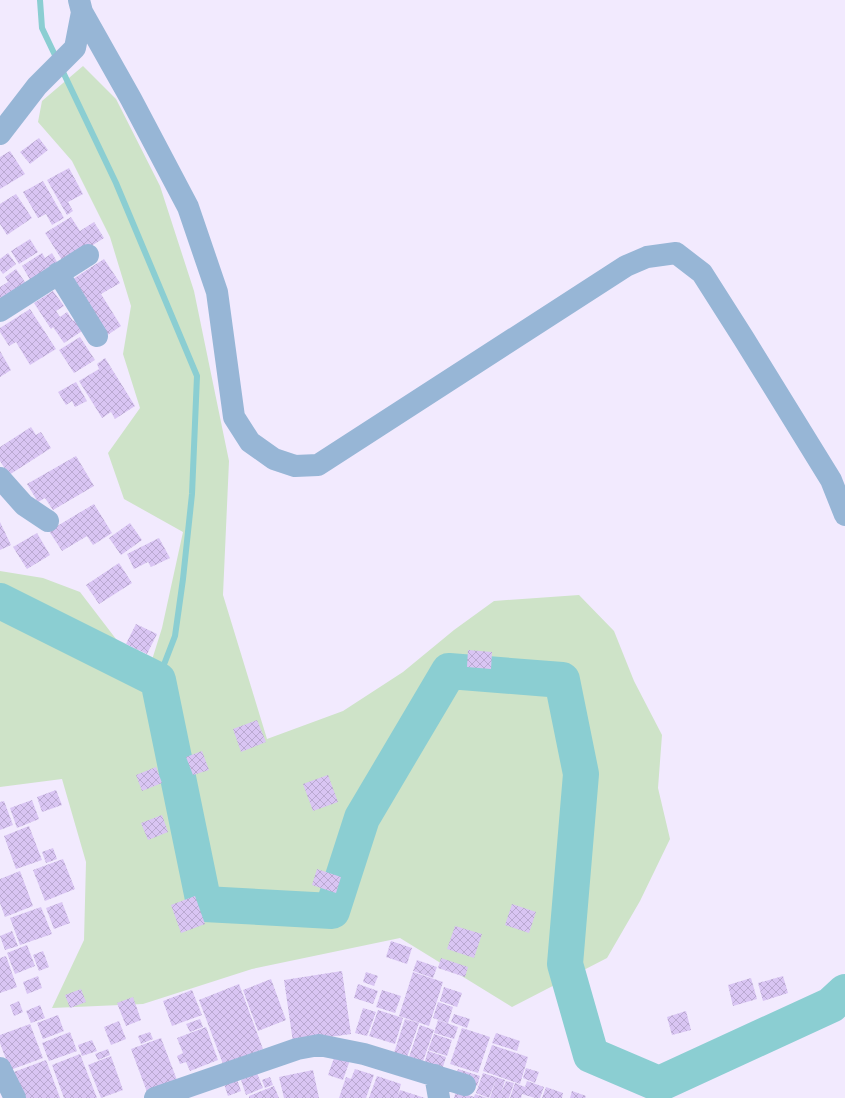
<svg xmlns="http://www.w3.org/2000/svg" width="845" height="1098" font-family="Georgia,serif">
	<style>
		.green { fill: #cee3c8 }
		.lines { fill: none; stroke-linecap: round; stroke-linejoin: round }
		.stream { stroke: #8bced2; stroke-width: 6 }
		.river { stroke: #8bced2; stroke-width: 36 }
		.building { fill: url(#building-cross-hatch) }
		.street { stroke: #97b6d6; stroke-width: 22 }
	</style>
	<defs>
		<pattern id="building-cross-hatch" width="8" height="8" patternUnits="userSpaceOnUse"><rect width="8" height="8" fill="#d9c5f3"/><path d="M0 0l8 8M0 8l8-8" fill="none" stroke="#baa9d1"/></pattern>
	</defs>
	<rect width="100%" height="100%" fill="#f2eafe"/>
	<path class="green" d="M83,66l33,33 44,87 34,105 35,170 -6,134 44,144 76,-28 60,-39 51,-42 40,-29 85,-6 35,36 20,50 28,54 -4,53 12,51 -30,62 -33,57 -95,49 -112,-69 -148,31 -109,35 -91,4 32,-68 2,-78 -24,-83 -62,8v-216l43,7 37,14 49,64 22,7 11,-35 21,-96 -59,-33 -16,-46 32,-45 -17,-54 8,-48 -21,-69 -38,-76 -34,-39 4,-21z"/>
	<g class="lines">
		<path class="stream" d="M40,0l2,28 74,155 81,193 -5,118 -9,85 -8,57 -17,44"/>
		<path class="river" d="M0,601l158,79 46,224 128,7 30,-93 87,-147 113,9 19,94 -16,190 26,91 68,29 172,-79 14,-13"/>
	</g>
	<path class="building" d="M39,138l9,12 -18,14 -10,-12z
		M10,151l15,23 -25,15v-32z
		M69,168l14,26 -15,8 5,9 -6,4 -20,-35z
		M43,181l21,37 -12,7 -6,-11 -8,4 -15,-26z
		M16,194l16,24 -25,17 -7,-11v-20z
		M71,217l9,14 14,-9 10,16 -40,25 -19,-30z
		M30,239l8,13 -19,12 -8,-13z
		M8,253l8,11 -13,10 -3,-4v-11z
		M42,253l3,5 7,-5 8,14 -28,16 -10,-17z
		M104,259l16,24 -19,11 20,32 -15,10 -36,-55z
		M16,269l11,16 -27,17v-15l8,-5 -3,-5z
		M53,291l11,15 -8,5 4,6 7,-5 6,9 5,-3 7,11 -21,14 -11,-16 -2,2 -17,-26z
		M30,309l26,40 -26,16 -14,-23 -7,4 -9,-14v-4z
		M80,337l15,23 -21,13 -15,-23z
		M0,351l11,19 -11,7z
		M105,358l30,48 -20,13 -4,-7 -9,6 -23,-37 20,-12 -2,-5z
		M76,382l11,19 -12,6 -3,-6 -6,4 -8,-13z
		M31,427l5,8 5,-3 10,16 -42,27 -9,-14v-14z
		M76,456l18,30 -41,24 -8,-12 -7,4 -11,-18z
		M94,504l18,29 -19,12 -6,-9 -25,15 -13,-20z
		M0,522l11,23 -11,5z
		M130,523l12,17 -21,15 -12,-17z
		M37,533l13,22 -23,14 -14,-22z
		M159,538l11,20 -19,9 -3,-5 -14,7 -7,-15z
		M119,563l13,20 -33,21 -13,-19z
		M136,624l21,10 -10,20 -21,-10z
		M468,650l24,2 -1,17 -24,-2z
		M257,720l9,22 -25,10 -8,-23z
		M202,751l7,19 -16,5 -7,-18z
		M156,767l6,16 -20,8 -6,-16z
		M328,775l10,27 -25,9 -10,-27z
		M56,790l6,15 -20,7 -5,-15z
		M32,800l7,19 -22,9 -7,-20z
		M4,801l9,24 -13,5v-28z
		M162,815l6,17 -20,8 -7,-17z
		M29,826l13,34 -26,9 -12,-33z
		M53,848l4,11 -11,4 -4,-11z
		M63,859l12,30 -30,12 -12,-31z
		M317,869l24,8 -5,16 -24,-8z
		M20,871l13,35 -28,11 -5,-14v-24z
		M195,896l10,28 -24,9 -10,-28z
		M62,902l8,21 -16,6 -8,-21z
		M512,904l24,8 -7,21 -24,-8z
		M41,907l11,27 -32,11 -10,-27z
		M455,926l27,8 -8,24 -27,-9z
		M12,931l6,15 -13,4 -5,-14z
		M391,941l21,7 -5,16 -21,-7z
		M27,945l8,21 -20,8 -8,-21z
		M43,951l6,16 -10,4 -6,-16z
		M6,956l11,31 -17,6v-35z
		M441,958l27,9 -3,10 -27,-9z
		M417,960l20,7 -4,11 -20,-7z
		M342,971l9,63 -58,8 -9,-62z
		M366,972l12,4 -4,10 -11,-4z
		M413,972l30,10 -14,44 -30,-10z
		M38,976l4,12 -15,6 -4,-12z
		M783,976l5,17 -25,8 -5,-18z
		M751,978l6,21 -24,7 -5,-21z
		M271,979l15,41 -28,11 -15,-41z
		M239,984l24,65 -40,15 -24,-64z
		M358,984l20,7 -5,13 -19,-6z
		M444,987l18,6 -5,14 -17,-6z
		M81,989l5,13 -16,6 -5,-13z
		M192,990l10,25 -30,11 -9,-25z
		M382,990l19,6 -6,17 -19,-6z
		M133,997l8,23 -15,6 -9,-23z
		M19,1001l4,11 -9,4 -4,-11z
		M438,1002l15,5 -5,16 -15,-5z
		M40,1005l5,13 -14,5 -5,-12z
		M363,1008l13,4 -9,24 -12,-3z
		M378,1010l25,8 -8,26 -26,-8z
		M686,1011l5,19 -19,5 -5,-18z
		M454,1014l16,5 -3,9 -16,-6z
		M58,1015l6,16 -21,8 -6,-16z
		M200,1019l3,8 -13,5 -4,-8z
		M405,1019l14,4 -13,37 -13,-4z
		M438,1020l20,7 -4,12 -20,-6z
		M119,1021l7,18 -15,6 -7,-18z
		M30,1024l13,34 -33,12 -10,-27v-8z
		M420,1025l14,5 -12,34 -14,-4z
		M206,1027l12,33 -28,11 -4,-9 -6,2 -3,-8 6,-3 -6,-15z
		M462,1028l28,9 -12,36 -28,-9z
		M70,1032l7,19 -28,10 -7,-18z
		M150,1032l3,7 -12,5 -3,-8z
		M496,1033l24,8 -3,10 -25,-8z
		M434,1034l18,6 -5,16 -19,-6z
		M161,1038l16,42 -30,12 -16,-43z
		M92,1040l5,11 -15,5 -4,-11z
		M492,1045l36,12 -8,27 -37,-13z
		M108,1049l2,6 -12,5 -3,-6z
		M428,1051l18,6 -4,13 -18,-6z
		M80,1054l17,44h-33l-12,-33z
		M335,1055l15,5 -7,20 -15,-5z
		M111,1056l12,34 -22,8 -13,-33z
		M46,1060l14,38h-36l-10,-26z
		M526,1068l13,4 -4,11 -12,-5z
		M355,1069l19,6 -8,23h-27l7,-21 5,2z
		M458,1069l22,7 -3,10 -22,-8z
		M313,1070l6,28h-35l-5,-21z
		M257,1073l6,15 -17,7 -5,-15z
		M483,1073l22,7 -4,14 5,-13 8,2 -5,15h-19l6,-19 -7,19 -13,-5z
		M377,1076l24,8 -4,14h-28z
		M270,1077l3,8 -8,3 -3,-8z
		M237,1079l4,12 -13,5 -4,-12z
		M527,1081l17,6 -4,11h-5l-13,-4 -1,4h-11l5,-15 10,4z
		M274,1086l5,12h-30v-2z
		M546,1087l17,6 -1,5h-20z
		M400,1090l25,8h-28z
		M456,1091l18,6 1,-3 12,4h-33z
		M572,1091l14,5 -1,2h-15z"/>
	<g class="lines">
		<path class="street" d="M79,0l3,12 49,87 57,108 29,85 17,125 16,25 24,17 21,7 23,-1 308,-199 21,-9 29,-4 26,20 42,66 87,141 14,35
			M0,134l37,-48 38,-38 7,-36
			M58,273l39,63
			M0,311l88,-56
			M0,478l24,27 24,16
			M0,1068l15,30
			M435,1075l4,23
			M155,1098l142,-49 22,-4 45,9 101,31"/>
	</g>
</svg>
